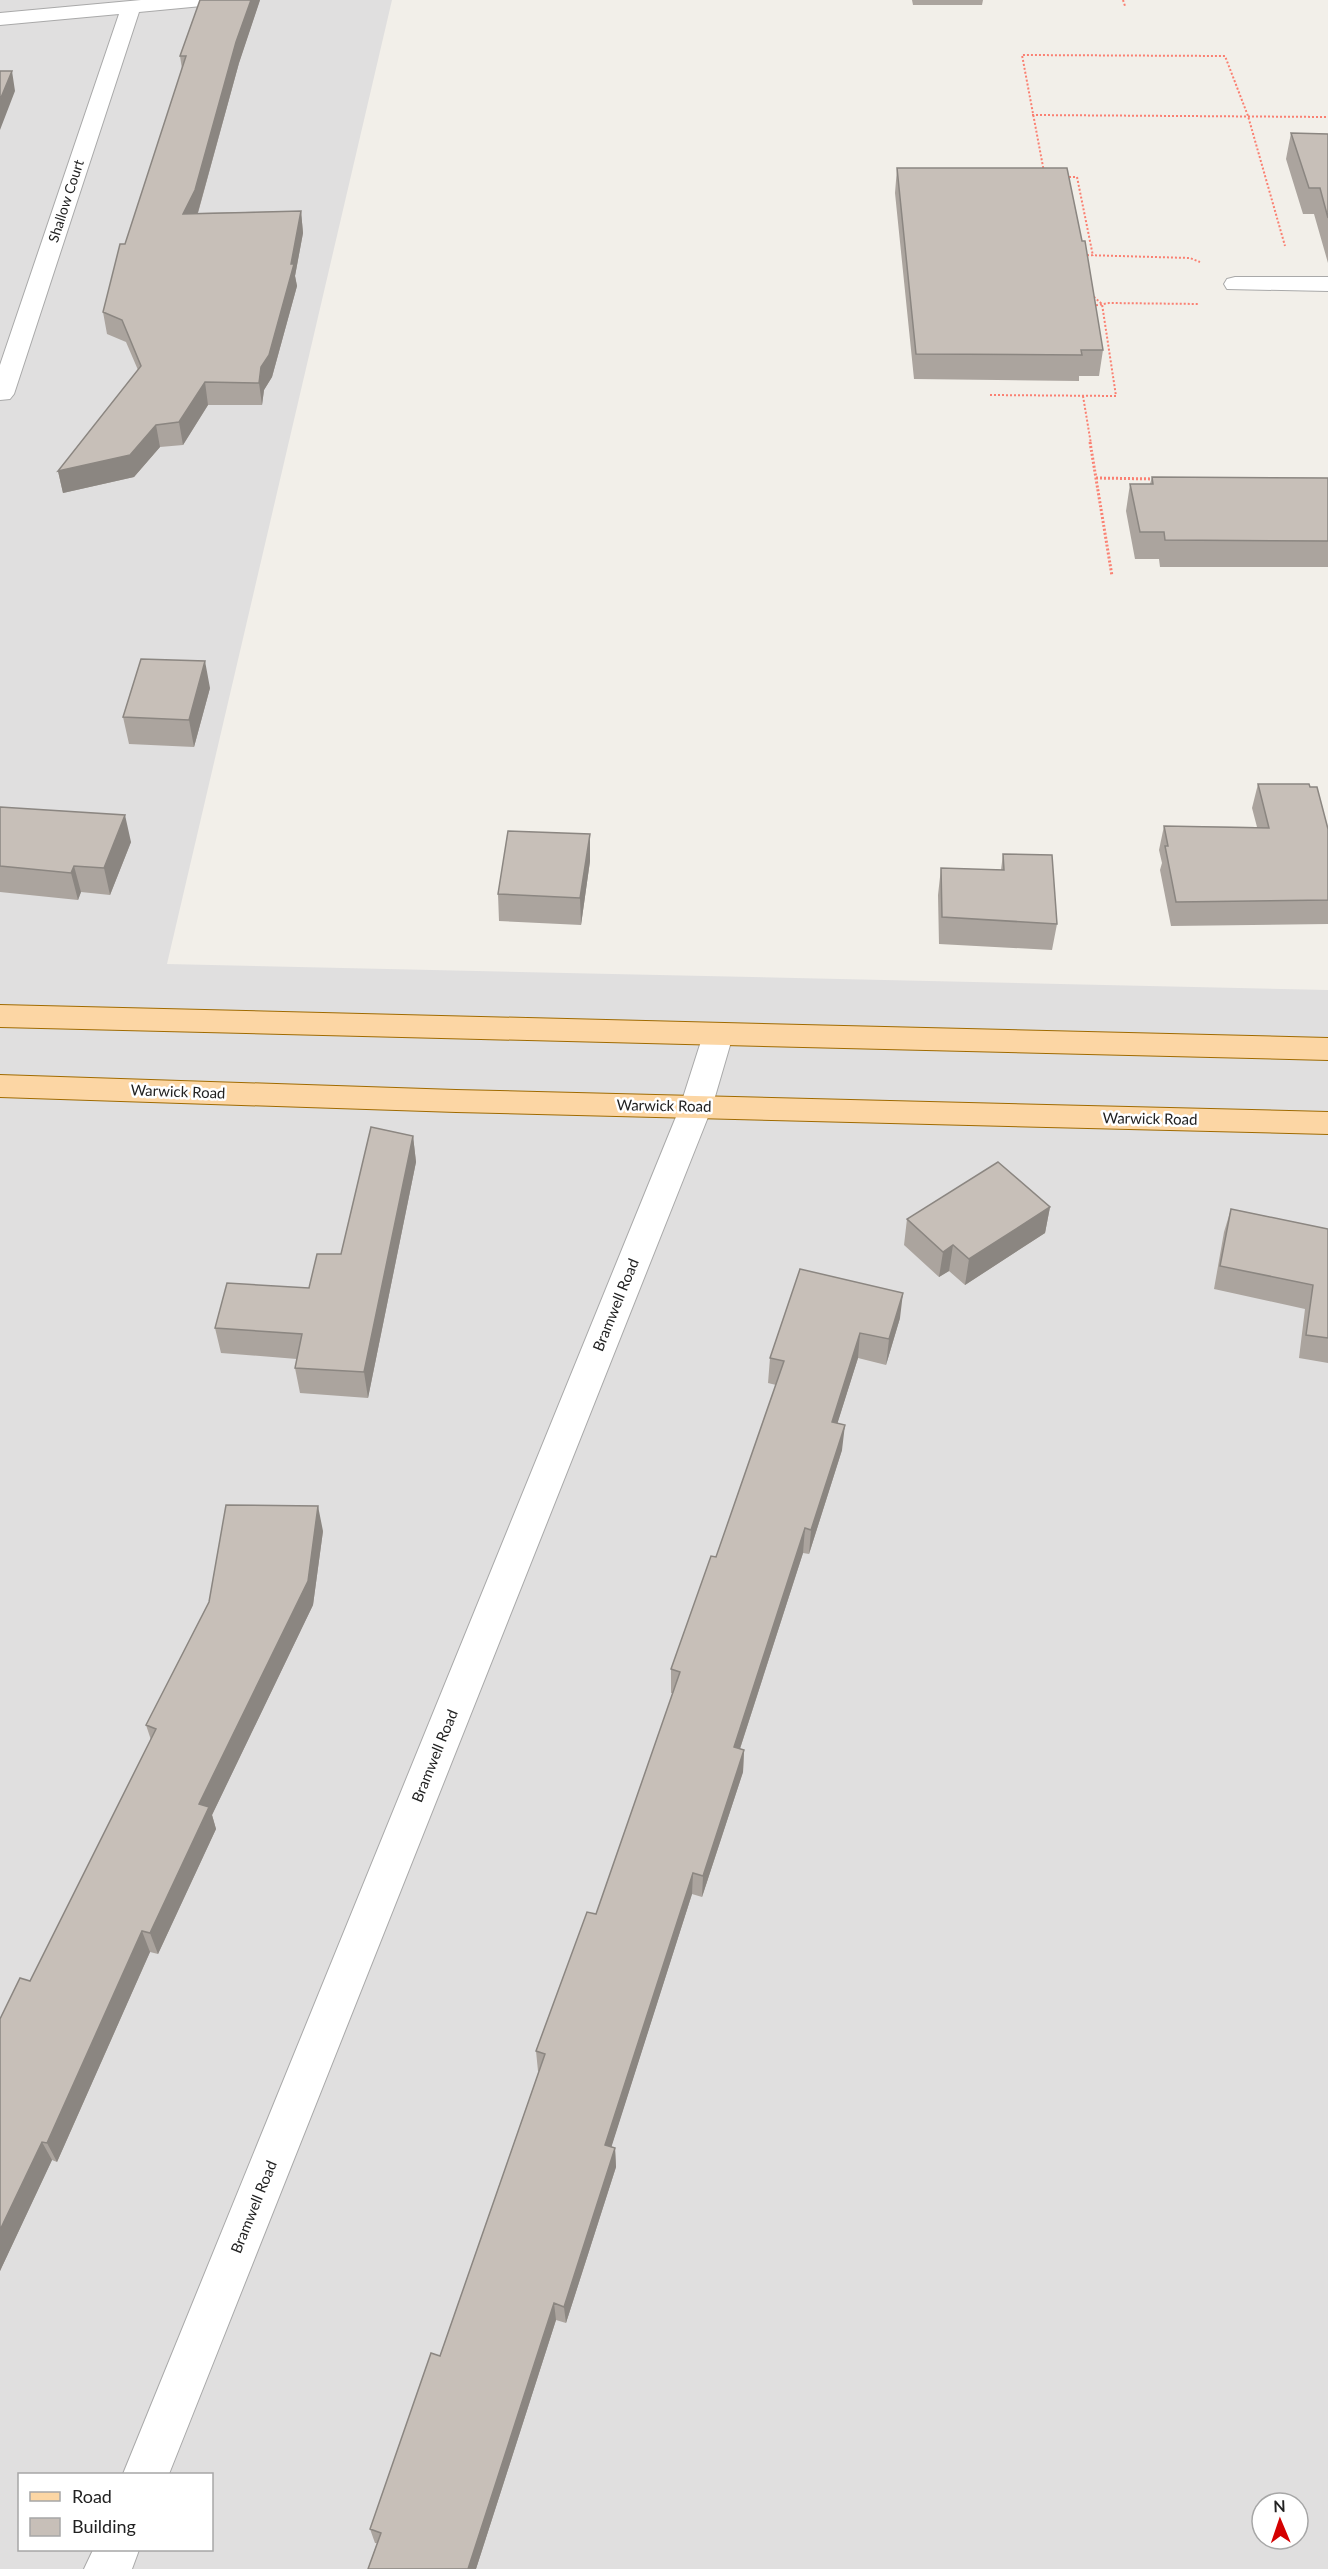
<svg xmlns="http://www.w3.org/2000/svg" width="1328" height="2569" font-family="Lato,sans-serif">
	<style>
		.residential { fill: #e0dfdf; fill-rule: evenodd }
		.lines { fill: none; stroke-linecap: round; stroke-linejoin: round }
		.minor-casing { stroke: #a9a9a9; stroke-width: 2 }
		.major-casing { stroke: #a06b00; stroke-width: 2 }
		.path-far1 { stroke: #fa8072; stroke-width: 2; stroke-dasharray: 2 2; stroke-linecap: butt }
		.path { stroke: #fa8072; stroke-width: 3; stroke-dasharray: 2 2; stroke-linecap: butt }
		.minor { fill: #fff; fill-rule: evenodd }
		.major { fill: #fcd6a4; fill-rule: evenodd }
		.wall { fill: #aba49e }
		.shaded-wall { fill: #8b8681 }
		.building { fill: #c7bfb8; stroke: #8b8681; stroke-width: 1.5 }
		.labels { text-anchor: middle; stroke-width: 5; stroke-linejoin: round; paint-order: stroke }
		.far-street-label { font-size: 14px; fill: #222; stroke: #fff }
		.street-label { font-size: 15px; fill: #222; stroke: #fff }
	</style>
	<rect width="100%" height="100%" fill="#f2efe9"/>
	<path class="residential" d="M0,0h392l-225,964 1161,26v1579h-1328zM20,2474h192v76h-192zM1262,2503h36v36h-36z"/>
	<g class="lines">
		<g class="minor-casing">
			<path id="minor" d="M141,0h70l-9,6 -63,6 -125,382 -4,5 -10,1v-35l119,-351 -119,11v-12z
				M1235,277h93v14l-101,-2 -3,-5 3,-5z
				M718,1024l11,3 4,8 -21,72 -543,1367h-46l557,-1367 23,-72 4,-8z
				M93,2550h46l-7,19h-48z"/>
		</g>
		<g class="major-casing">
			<path id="major" d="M0,1005l1328,33v22l-1328,-33z
				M0,1075l456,15 872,22v22l-872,-22 -456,-15z"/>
		</g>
		<path class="path-far1" d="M1123,0l2,6
			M1032,115l296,2
			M1044,172l-22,-117 203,1 23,60 37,130
			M1065,177h12l16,79
			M1083,255l107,3 10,4
			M1092,306l17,-3 90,1
			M990,395l126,1 -14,-92 -9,-8
			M1083,396l8,48"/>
		<path class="path" d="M1090,442l22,134
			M1096,478l60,1"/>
		<use href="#minor" class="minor"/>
		<use href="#major" class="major"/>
	</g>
	<path class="wall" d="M200,0h60l-21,63 -41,150 103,-2 2,22 -8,43 2,10 -25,91 -8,13 -2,15h-54l-25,40 -23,2 -26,30 -71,16 -5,-22 80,-101 -12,-28 -19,-8 -4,-22 79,-243 -2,-13z
		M912,0h71l-1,5h-69z
		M1291,133l37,1v129l-14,-49h-11l-17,-55z
		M897,168l206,182 -4,26h-20v5l-165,-2 -19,-186z
		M1152,477l176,1v89h-168l-1,-8h-24l-9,-48 4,-27h20z
		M210,688l-16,59 -65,-3 -6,-27z
		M1258,784l70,45v95l-157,2 -11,-56 2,-7 -3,-13 5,-24 93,1 -5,-19z
		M0,807l131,35 -21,53 -29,-3 -3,8 -78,-8z
		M1003,854l54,70 -5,26 -113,-6 -1,-49 3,-27 60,2z
		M590,861l-9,64 -82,-4 -1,-27z
		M413,1136l3,26 -48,236 -68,-5 -5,-25 2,-9 -76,-6 -6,-25 94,-40 32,-34z
		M1050,1207l-5,26 -80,52 -16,-14 -10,6 -35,-32 3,-26z
		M1231,1209l97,20v134l-29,-5 6,-49 -91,-20 10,-57z
		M900,1318l-14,47 -28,-7 -21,66 5,26 -33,104 -6,-1 -63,196 4,1 -1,22 -41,125 -10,-3 -81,253 4,1 1,19 -50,156 -10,-3 -80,249h-108l9,-26h-2l-5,-14 70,-173 99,-285h-1l-2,-20 60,-137 77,-221h-2v-24l45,-112 60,-172 -8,-2 2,-25z
		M323,1531l-10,74 -101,210 4,14 -58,125 -8,-2 -93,210 -5,-2 -52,111v-252l30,-38 121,-241 -5,-15z"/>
	<path class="shaded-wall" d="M251,0h9l-21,63 -41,149 -11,23 -4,-21 53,-172z
		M12,71l3,20 -15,39v-30z
		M301,211l2,22 -8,43 2,10 -25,91 -8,13 -2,15 -3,-22 2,-16 30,-103z
		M205,382l3,23 -25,40 -4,-23z
		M156,425l4,22 -26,30 -71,16 -5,-22z
		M205,661l5,27 -16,59 -5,-27z
		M125,815l6,27 -21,53 -6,-27z
		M590,834v27l-9,64 -1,-27z
		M74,866l7,26 -3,8 -7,-27z
		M413,1136l3,26 -48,236 -4,-26z
		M1050,1207l-5,26 -80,52 4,-26z
		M953,1245l-4,26 -10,6 4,-25z
		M903,1293l-3,25 -14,47 3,-26z
		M860,1333l-2,25 -28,89 2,-25z
		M845,1425l-3,25 -33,104 2,-24z
		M318,1506l5,25 -10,74 -101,210 4,14 -58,125 -8,-21 49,-129z
		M805,1528l-2,25 -70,217 1,-23z
		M744,1750l-1,22 -41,125 1,-21z
		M693,1873l-1,21 -86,270 -1,-19z
		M142,1931l8,21 -93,210 -10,-19z
		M42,2142l10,18 -52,111v-41z
		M615,2148l1,19 -50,156 -2,-16z
		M554,2303l2,17 -80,249h-8z"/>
	<path class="building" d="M200,0h51l-15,42 -41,148 -12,24 118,-3 -10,53h3l-25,91 -8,12 -2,16 -54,-1 -26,40 -23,3 -26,30 -72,16 83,-105 -19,-46 -19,-8 17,-68h5l61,-188h-6z
		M0,71h12l-12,29z
		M1291,133l37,1v84l-8,-30h-11z
		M897,168h170l15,73h3l18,109h-22l1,5 -166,-1z
		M1152,477l176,1v63l-163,-1 -1,-8h-24l-10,-48h23z
		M141,659l64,2 -16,59 -66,-3z
		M1258,784h51l1,3h7l11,42v71l-152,2 -11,-56h3l-4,-20 105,2z
		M0,807l125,8 -21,53 -30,-2 -3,7 -71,-7z
		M508,831l82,3 -10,64 -82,-4z
		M1003,854l49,1 5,69 -115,-7 -1,-49 63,2z
		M371,1127l42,9 -49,236 -69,-4 7,-34 -87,-6 12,-45 82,5 8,-34h24z
		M998,1162l52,45 -81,52 -16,-14 -10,7 -36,-33z
		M1231,1209l97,20v109l-22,-3 7,-50 -93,-19z
		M800,1269l103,24 -14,46 -29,-6 -28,89 13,3 -34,105 -6,-2 -71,219 10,3 -41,126 -10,-3 -88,272 10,3 -51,159 -10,-4 -86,266h-100l13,-36 -11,-4 61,-176 9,3 105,-302 -9,-3 51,-139 9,2 84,-242 -9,-3 40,-113 5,1 68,-196 -14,-3z
		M226,1505l92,1 -10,75 -109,223 10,3 -59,126 -8,-2 -95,212 -5,-1 -42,88v-211l20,-41 10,3 126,-252 -10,-4 63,-123z"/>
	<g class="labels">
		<g class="far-street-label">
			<text transform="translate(66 201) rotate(-72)" y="5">Shallow Court</text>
		</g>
		<g class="street-label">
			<text transform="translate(178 1092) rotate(2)" y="5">Warwick Road</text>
			<text transform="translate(664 1106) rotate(1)" y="5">Warwick Road</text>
			<text transform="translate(1150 1119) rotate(1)" y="5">Warwick Road</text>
			<text transform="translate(616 1305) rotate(-68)" y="5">Bramwell Road</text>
			<text transform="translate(435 1756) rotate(-68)" y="5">Bramwell Road</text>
			<text transform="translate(254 2207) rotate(-68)" y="5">Bramwell Road</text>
		</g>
	</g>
	<rect x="18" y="2473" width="195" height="78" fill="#ffffff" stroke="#a7a7a7" stroke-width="1.5"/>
	<rect x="30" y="2492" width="30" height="9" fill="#fcd6a4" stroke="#a7a7a7" stroke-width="1.5"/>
	<text x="72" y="2503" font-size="18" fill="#222222">Road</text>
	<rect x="30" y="2518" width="30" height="18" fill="#c7bfb8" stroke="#a7a7a7" stroke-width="1.5"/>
	<text x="72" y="2533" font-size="18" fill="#222222">Building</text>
	<g transform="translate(1280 2521) rotate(358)"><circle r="28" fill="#ffffff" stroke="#a7a7a7" stroke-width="1.5"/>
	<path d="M0-4.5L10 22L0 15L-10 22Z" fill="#d40000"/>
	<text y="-9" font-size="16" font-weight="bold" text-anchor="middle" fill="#222222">N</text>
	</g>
</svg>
